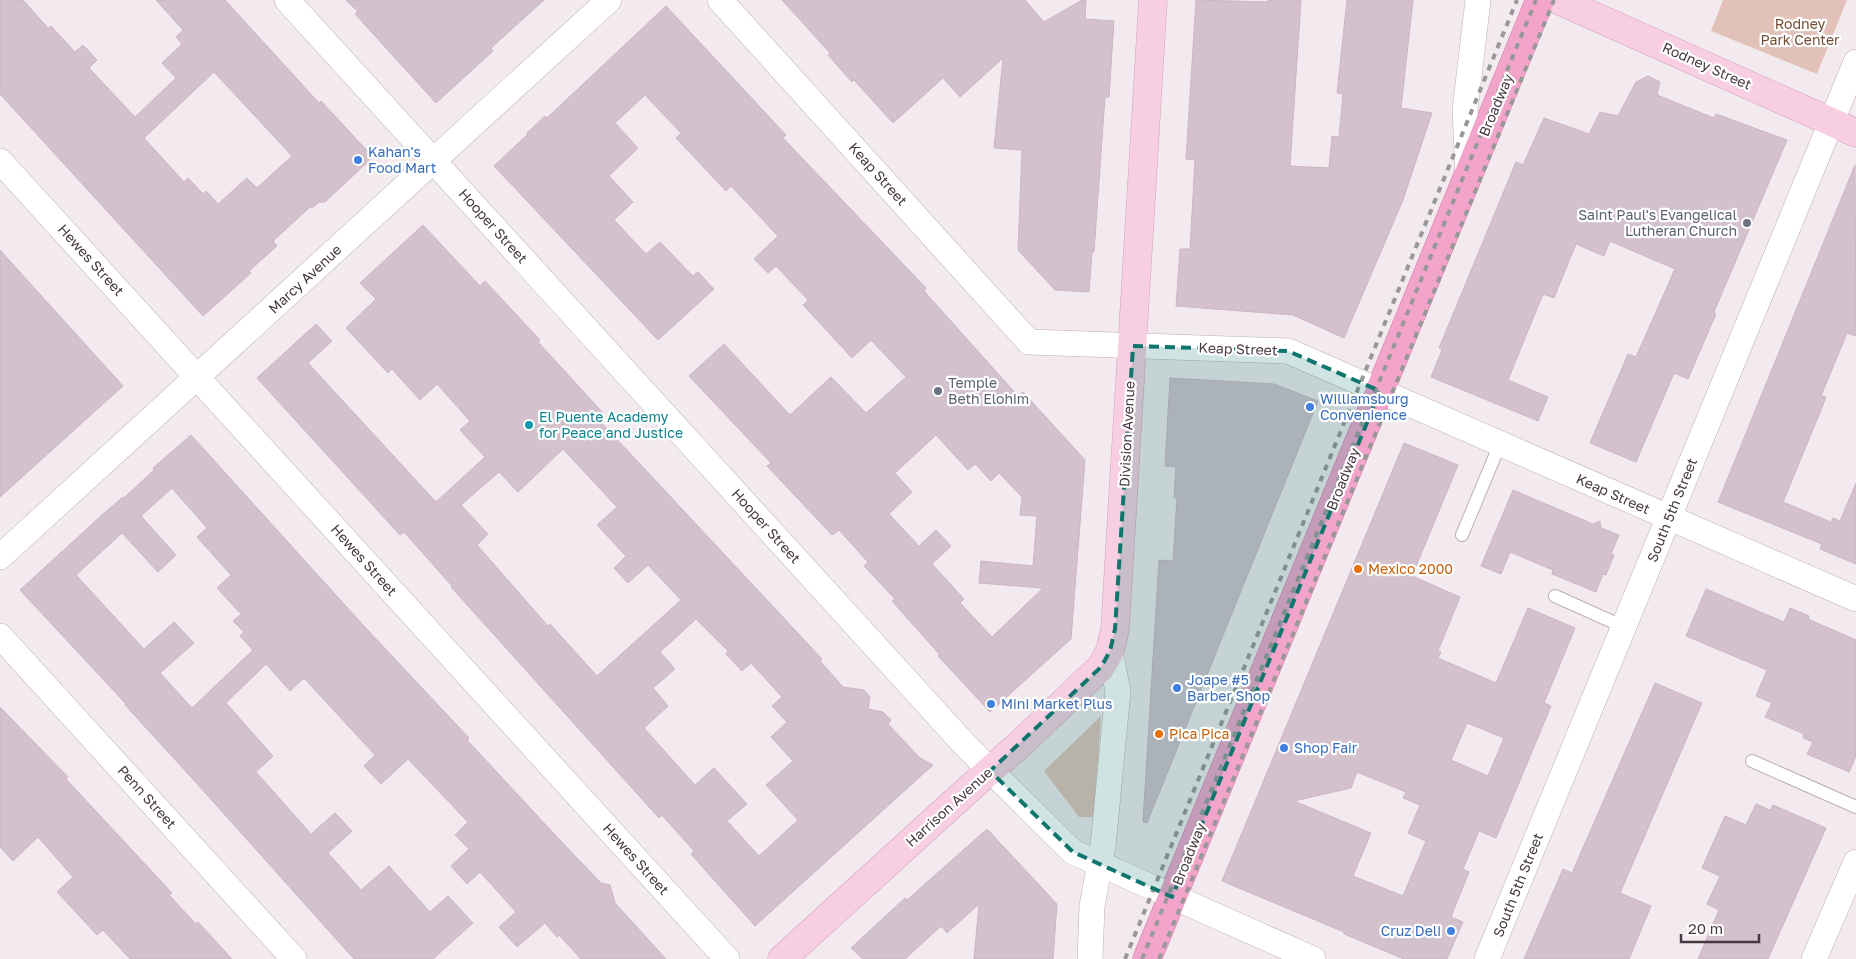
<svg xmlns="http://www.w3.org/2000/svg" width="1856" height="959" font-family="'Golos Text',sans-serif">
	<style>
		.green { fill: #e2c2b8 }
		.building { fill: #d3c1cc; stroke: #cdb5c4; fill-rule: evenodd }
		.lines { fill: none; stroke-linecap: round; stroke-linejoin: round }
		.lane-casing { stroke: #beaeb7; stroke-width: 14 }
		.street-casing { stroke: #beaeb7; stroke-width: 26 }
		.secondary-casing { stroke: #d0a1b7; stroke-width: 29 }
		.primary-casing { stroke: #d676a7; stroke-width: 29 }
		.lane { stroke: #fff; stroke-width: 12 }
		.street { stroke: #fff; stroke-width: 25 }
		.secondary { stroke: #f8cfe2; stroke-width: 28 }
		.primary { stroke: #f2a4cb; stroke-width: 28 }
		.rail { stroke: #989898; stroke-width: 4; stroke-dasharray: 6 6; stroke-linecap: butt }
		.marked { fill: #0f766e; fill-opacity: 0.2; stroke: #0f766e; stroke-width: 4; stroke-dasharray: 10 6; stroke-linejoin: round }
		.shop-dot { fill: #3f7fe0; stroke: #fff; stroke-width: 2 }
		.worship-dot { fill: #6b7280; stroke: #fff; stroke-width: 2 }
		.culture-dot { fill: #0f9aa8; stroke: #fff; stroke-width: 2 }
		.food-dot { fill: #e8710a; stroke: #fff; stroke-width: 2 }
		.labels { text-anchor: middle; stroke-width: 4.5; stroke-linejoin: round; paint-order: stroke }
		.park-label { font-size: 14px; fill: #714d33; stroke: #fff }
		.street-label { font-size: 14px; fill: #463941; stroke: #fff }
		.shop-label { font-size: 14px; fill: #366cbe; stroke: #fff; text-anchor: start }
		.worship-label { font-size: 14px; fill: #5b616d; stroke: #fff; text-anchor: end }
		.culture-label { font-size: 14px; fill: #0d838f; stroke: #fff; text-anchor: start }
		.food-label { font-size: 14px; fill: #c56008; stroke: #fff; text-anchor: start }
	</style>
	<rect width="100%" height="100%" fill="#f3eaef"/>
	<path class="green" d="M1723,0h124l-30,74 -106,-43z
		M1101,716l-7,101h-15l-35,-46z"/>
	<path class="building" d="M0,0h23l25,28 3,-2 24,26 8,-7 14,15 -8,8 46,49 41,-39 -14,-15 20,-19 -6,-7 7,-7 -27,-30h69l94,103 2,-2 52,56 -48,45h-6l-7,6 -2,-1 -37,34 4,5 -28,25 2,2 -48,43 -203,-222zM214,72l78,84 -35,32 -10,-10 -29,26 -12,-13 -3,3 -15,-16 -4,4 -40,-44z
		M346,0h198l-53,48 2,3 -57,52 -81,-89 3,-2z
		M782,0h243l19,22 38,-22h4l-1,19 29,2 -5,76h-4l-11,155h-2l-3,40 -34,-2 -37,-40 4,-100 -28,-2 9,-90 -43,39 -17,-19 -50,45 -39,-43 -2,2 -24,-27 2,-2z
		M1196,0l72,2v-2h33l-11,166 39,2 3,-32 7,1 4,-43 -6,-1 10,-93h66l-12,108 31,5 -29,87 -59,138 -51,-23 -117,-9 4,-57h10l5,-89 -9,-1z
		M666,6l120,129 -3,3 143,150 -2,3 94,105 5,-4 62,68 -14,179 -81,73 -52,-56 2,-1 -48,-54 3,-2 -31,-33 4,-4 -29,-32 -7,5 -65,-69 4,-3 -82,-87 35,-32 66,71 41,-38 35,36 40,-36 -35,-37 -19,18 -49,-53 5,-5 -32,-34 -8,7 -14,-14 24,-23 -47,-50 -5,5 -50,-53 5,-5 -36,-38 -30,28 23,25 -29,28 24,26 -19,18 32,34 14,-12 33,34 5,-4 16,17 -56,51 -164,-174 34,-32 -1,-1 18,-17 2,2zM936,435l32,35 7,-6 16,17 8,-8 23,24 -2,18 17,1 -4,50 -52,-5 -2,22 64,5 -51,49 -32,-34 4,-4 -32,-35 19,-18 -15,-16 -17,16 -30,-32 23,-22 -17,-19z
		M1648,76l12,6 -3,13 57,23 2,-4 71,26 -73,172 2,2 -28,65 -14,-6 -38,89 -46,-19 38,-89 8,3 39,-88 -65,-28 -6,15 -28,-12 -22,54 -11,-4 -35,86 40,17 -10,24 -107,-44 11,-27 -3,-2 77,-186 7,3 21,-47 45,16 11,-22 18,4 18,-34z
		M1855,165l1,171 -9,-3 -26,63 5,1 -5,13 -38,92 48,20 2,-4 7,3 16,-38v81l-36,-15 2,-5 -104,-42z
		M423,225l57,61 5,-5 55,59 -2,2 66,72 -6,5 224,240 -2,2 23,26 21,3 6,7 -2,12 15,3 8,8 -3,4 32,34 13,7 -178,161 -64,-72 3,-3 -32,-36 -3,3 -208,-231 1,-1 -48,-54 -4,3 -143,-157 59,-54 16,17 -24,22 128,139 49,-45 -25,-27 10,-9 -33,-37 -17,16 -28,-31 -4,4 -42,-45 30,-29 -16,-16zM563,449l54,58 -20,18 29,31 -12,12 14,15 20,-18 33,35 -84,76 -47,-52 -2,2 -71,-81 11,-11 -27,-29 38,-33 19,20zM696,619l32,32 -2,3 16,17 9,-8 31,34 -10,9 15,16 -16,15 22,24 -27,24 32,35 -39,36 -32,-35 20,-17 -33,-36 -19,17 -51,-57 24,-22 -15,-18 22,-19 -15,-17z
		M0,250l123,136 -123,111z
		M1170,378l104,6 44,17 -171,422 -4,-1 16,-262 14,1 4,-63h-3l2,-31 -11,-1z
		M191,435l172,190 106,113 -2,2 91,98 43,45 9,2 5,18 51,56h-85l-22,-24 -2,2 -12,-14 -28,24 -18,-20 17,-15 -36,-40 -13,12 -16,-18 18,-17 -14,-14 13,-13 -60,-63 -27,25 -17,-18 11,-11 -71,-77 -14,13 -24,-27 -40,39 47,53 -17,16 55,62 24,-21 17,18 -24,22 33,37 28,-24 41,46 18,-16 25,27 -40,36h-79l-163,-182 -66,-72 1,-1 -106,-114 82,-75 21,-18 1,1 30,-28 -1,-2zM172,488l35,40 -10,9 34,38 -14,13 24,26 -8,7 11,11 -4,4 13,14 -61,58 -32,-35 34,-30 -20,-21 -30,27 -68,-74 46,-42 36,39 18,-17 -35,-39z
		M1404,443l54,22 -46,111 48,21 -22,54 3,1 -3,6 58,25 32,-75 47,20 -31,75 7,3 -55,132 -17,-7 -16,38 6,3 -18,45 12,5 -16,37h-43l-60,-25v-2l-122,-51zM1467,723l37,15 -16,38 -37,-16zM1357,772l49,20 -3,6 17,7 -12,28 18,8 -23,55 -50,-20 18,-43 -77,-32 57,-13z
		M1513,490l80,34 7,-3 1,7 18,7 -8,19 3,1 -8,20 -3,-1 -7,18 -44,-18 1,-4 -43,-18 -9,22 -20,-8z
		M1706,589l78,33 6,-14 19,8 -1,3 48,21v116l-7,16 -42,-18 6,-12 -10,-4 1,-4 -39,-17 7,-14 -16,-7 11,-26 -81,-34z
		M1655,683l47,20 -82,190 31,13 -22,53h-105l39,-90 9,4z
		M0,707l68,70 -2,2 106,114 -3,2 27,29 2,-2 34,37h-102l-27,-29 -6,5 -40,-43 16,-15 -35,-40 -25,24 -13,-14z
		M1756,804l14,6 3,-5 53,23 -58,131h-70l21,-49 -12,-6 13,-28 -18,-8 23,-52 21,9z
		M987,829l70,75 -4,55h-79l5,-55 -32,29 -6,-7 -36,33h-42l-12,-11 54,-50 2,2z"/>
	<g class="lines">
		<g class="lane-casing">
			<path id="lane" d="M1462,535l38,-91
				M1555,596l69,31
				M1752,761l104,46"/>
		</g>
		<g class="street-casing">
			<path id="street" d="M287,0l679,746 107,106 240,107
				M720,0l309,342 259,9 568,248
				M0,161l727,798
				M1468,174l-3,-64 13,-110
				M0,557l609,-557
				M0,636l294,323
				M1090,959l2,-53 11,-60 15,-155 -8,-40
				M1487,959l369,-897
				M1814,959l42,-97"/>
		</g>
		<g class="secondary-casing">
			<path id="secondary" d="M1558,0l298,133
				M782,959l188,-171 49,-43 82,-78 9,-16 5,-22 38,-629"/>
		</g>
		<g class="primary-casing">
			<path id="primary" d="M1147,959l393,-959"/>
		</g>
		<use href="#lane" class="lane"/>
		<use href="#street" class="street"/>
		<use href="#secondary" class="secondary"/>
		<use href="#primary" class="primary"/>
		<path class="rail" d="M1125,959l392,-959
			M1142,959l394,-959
			M1159,959l395,-959"/>
	</g>
	<path class="marked" d="M1133,346l155,5 92,40 -208,506 -99,-45 -83,-81 111,-104 9,-16 5,-22z"/>
	<g class="shop-dot">
		<circle cx="358" cy="160" r="5"/>
		<circle cx="1310" cy="407" r="5"/>
		<circle cx="1177" cy="688" r="5"/>
		<circle cx="991" cy="704" r="5"/>
		<circle cx="1284" cy="748" r="5"/>
		<circle cx="1451" cy="931" r="5"/>
	</g>
	<g class="worship-dot">
		<circle cx="1747" cy="223" r="5"/>
		<circle cx="938" cy="391" r="5"/>
	</g>
	<circle class="culture-dot" cx="529" cy="425" r="5"/>
	<g class="food-dot">
		<circle cx="1358" cy="569" r="5"/>
		<circle cx="1159" cy="734" r="5"/>
	</g>
	<g class="labels">
		<g class="park-label">
			<text x="1800" y="29">Rodney<tspan x="1800" dy="16">Park Center</tspan></text>
		</g>
		<g class="street-label">
			<text transform="translate(1707 66) rotate(24)" y="5">Rodney Street</text>
			<text transform="translate(1496 105) rotate(-67)" y="5">Broadway</text>
			<text transform="translate(878 174) rotate(48)" y="5">Keap Street</text>
			<text transform="translate(493 226) rotate(48)" y="5">Hooper Street</text>
			<text transform="translate(91 260) rotate(48)" y="5">Hewes Street</text>
			<text transform="translate(305 279) rotate(-43)" y="5">Marcy Avenue</text>
			<text transform="translate(1238 349) rotate(2)" y="5">Keap Street</text>
			<text transform="translate(1127 434) rotate(-87)" y="5">Division Avenue</text>
			<text transform="translate(1343 479) rotate(-68)" y="5">Broadway</text>
			<text transform="translate(1613 494) rotate(24)" y="5">Keap Street</text>
			<text transform="translate(1672 510) rotate(-68)" y="5">South 5th Street</text>
			<text transform="translate(766 526) rotate(48)" y="5">Hooper Street</text>
			<text transform="translate(364 560) rotate(48)" y="5">Hewes Street</text>
			<text transform="translate(147 797) rotate(48)" y="5">Penn Street</text>
			<text transform="translate(949 807) rotate(-42)" y="5">Harrison Avenue</text>
			<text transform="translate(1189 854) rotate(-68)" y="5">Broadway</text>
			<text transform="translate(636 859) rotate(48)" y="5">Hewes Street</text>
			<text transform="translate(1518 885) rotate(-68)" y="5">South 5th Street</text>
		</g>
		<g class="shop-label">
			<text x="368" y="157">Kahan's<tspan x="368" dy="16">Food Mart</tspan></text>
			<text x="1320" y="404">Williamsburg<tspan x="1320" dy="16">Convenience</tspan></text>
			<text x="1187" y="685">Joape #5<tspan x="1187" dy="16">Barber Shop</tspan></text>
			<text x="1001" y="709">Mini Market Plus</text>
			<text x="1294" y="753">Shop Fair</text>
			<text x="1441" y="936" text-anchor="end">Cruz Deli</text>
		</g>
		<g class="worship-label">
			<text x="1737" y="220">Saint Paul's Evangelical<tspan x="1737" dy="16">Lutheran Church</tspan></text>
			<text x="948" y="388" text-anchor="start">Temple<tspan x="948" dy="16">Beth Elohim</tspan></text>
		</g>
		<g class="culture-label">
			<text x="539" y="422">El Puente Academy<tspan x="539" dy="16">for Peace and Justice</tspan></text>
		</g>
		<g class="food-label">
			<text x="1368" y="574">Mexico 2000</text>
			<text x="1169" y="739">Pica Pica</text>
		</g>
	</g>
	<path d="M1681 934v8h78v-8" fill="none" stroke="#463941" stroke-width="2.5"/>
	<text x="1688" y="934" font-size="15" fill="#463941" stroke="#ffffff" stroke-width="4" paint-order="stroke">20 m</text>
</svg>
